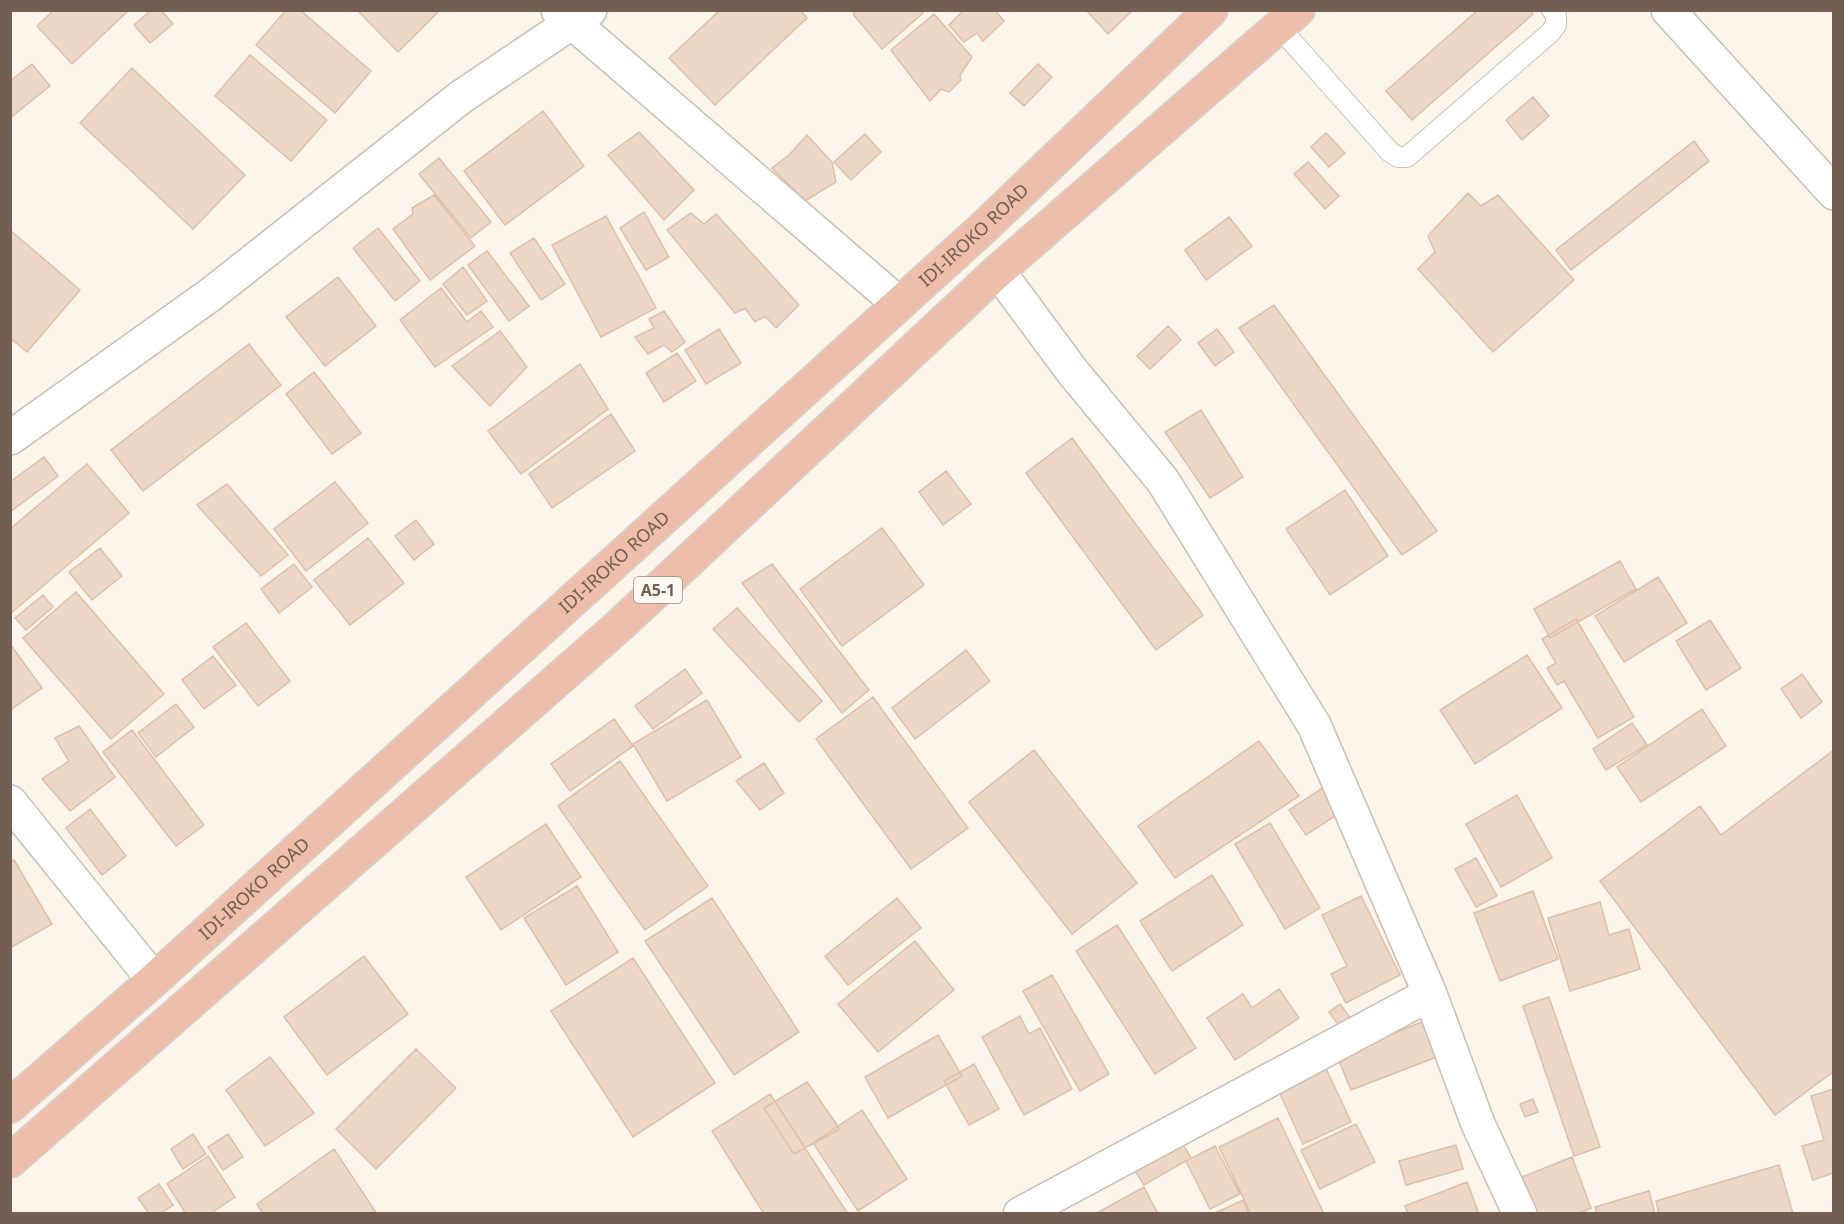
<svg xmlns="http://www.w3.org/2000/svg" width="1844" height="1224" font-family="'Noto Sans',sans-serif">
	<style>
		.building { fill: #edd7c6; stroke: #debfa8; stroke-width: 1.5 }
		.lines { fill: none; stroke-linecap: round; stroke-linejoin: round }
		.lane-casing { stroke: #ccbeb2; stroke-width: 22 }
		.street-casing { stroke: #ccbeb2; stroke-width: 36 }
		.highway-casing { stroke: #d8d2ce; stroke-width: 36 }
		.lane { stroke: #fff; stroke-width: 20 }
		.street { stroke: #fff; stroke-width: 33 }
		.highway { stroke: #edbeaa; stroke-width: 33 }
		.labels { text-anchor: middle; stroke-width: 4.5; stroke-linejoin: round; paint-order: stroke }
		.shield { fill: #fdf9f2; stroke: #9c8c81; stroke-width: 1.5 }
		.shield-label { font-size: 16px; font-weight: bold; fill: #735e51 }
		.street-label { font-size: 18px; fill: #735e51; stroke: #fdf9f2 }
	</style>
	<rect width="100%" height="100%" fill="#fbf5ec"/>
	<path class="building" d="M54,10h75l-57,54 -35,-38z
		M151,10h10l12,14 -23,19 -16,-18z
		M286,10h14l71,61 -36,42 -79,-68z
		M357,10h83l-42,42z
		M720,10h80l7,8 -92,87 -46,-47z
		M857,10h64l2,3 -41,36 -29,-35z
		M964,10h31l9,11 -21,20 -6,-8 -13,9 -15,-17z
		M1086,10h47l-25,24z
		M1478,10h52l3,4 -121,106 -26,-29z
		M934,14l38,43 -12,18 1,5 -12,12 -8,-3 -11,12 -39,-51z
		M250,55l77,65 -36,41 -76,-65z
		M32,64l18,22 -40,32v-37z
		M1038,64l14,13 -28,29 -14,-13z
		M132,68l113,107 -52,54 -113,-106z
		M1533,97l16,19 -27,24 -16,-20z
		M543,111l41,55 -79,59 -41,-54z
		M639,132l55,58 -30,30 -56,-65z
		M1326,133l19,20 -16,14 -18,-20z
		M865,134l16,18 -30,28 -17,-18z
		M807,135l25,27 4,20 -31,19 -33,-33 17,-13z
		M1694,141l15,20 -138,109 -15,-20z
		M439,158l52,64 -20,16 -52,-64z
		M1308,162l31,34 -14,13 -31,-35z
		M1468,193l13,13 17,-11 76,85 -81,72 -75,-83 17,-17 -7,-16z
		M434,195l41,51 -45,34 -37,-51 20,-15 -1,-6z
		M644,212l25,45 -23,13 -26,-42z
		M691,213l13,11 12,-10 83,91 -23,23 -11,-12 -10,6 -10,-14 -10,5 -68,-83z
		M606,216l50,92 -55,29 -49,-92z
		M1229,217l23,29 -46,34 -21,-30z
		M378,228l42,53 -25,20 -42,-53z
		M10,230l70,60 -53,62 -17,-14z
		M534,238l31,46 -24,16 -31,-47z
		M487,251l42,55 -20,15 -41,-56z
		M463,267l24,34 -20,14 -24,-31z
		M338,277l38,49 -51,40 -39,-49z
		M441,288l26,34 14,-11 12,16 -58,40 -35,-47z
		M1274,305l163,226 -35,24 -163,-227z
		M664,311l21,31 -13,10 -8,-7 -16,9 -13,-17 19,-9 -5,-9z
		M1168,326l13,14 -31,29 -13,-13z
		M719,329l22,34 -35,21 -21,-34z
		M1217,329l17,23 -19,14 -17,-23z
		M500,331l27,36 -37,39 -38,-40z
		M249,344l32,41 -138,106 -32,-41z
		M677,353l19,28 -32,21 -18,-29z
		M580,364l28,45 -87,65 -33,-43z
		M314,372l47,61 -29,21 -46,-60z
		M1201,410l42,67 -33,21 -45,-66z
		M611,414l24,37 -83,57 -23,-34z
		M1072,438l131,177 -47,35 -130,-177z
		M44,457l14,19 -48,36v-30z
		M87,464l42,49 -119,101v-85z
		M946,471l25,33 -28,21 -24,-33z
		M335,482l33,41 -62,48 -32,-42z
		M227,484l61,71 -27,21 -64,-71z
		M1345,490l43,66 -58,39 -44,-66z
		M416,520l18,24 -20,16 -19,-24z
		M882,528l42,57 -82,61 -42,-57z
		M368,538l36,45 -54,42 -36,-45z
		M100,548l22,28 -30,24 -23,-28z
		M1620,561l16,28 -86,49 -16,-29z
		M294,564l18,23 -33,26 -18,-24z
		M772,564l97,126 -27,23 -100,-130z
		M1658,577l29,46 -63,39 -29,-46z
		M76,592l88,102 -53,45 -88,-101z
		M43,595l10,12 -27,23 -11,-12z
		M737,608l85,93 -23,21 -86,-93z
		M1576,619l58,98 -36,21 -34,-57 -7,4 -10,-17 9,-5 -14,-24z
		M1710,620l31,48 -35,22 -30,-49z
		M246,623l44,58 -32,25 -45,-59z
		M10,644l32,44 -32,22z
		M966,650l24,31 -75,58 -23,-31z
		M1527,655l35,53 -87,56 -35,-54z
		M213,656l23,29 -32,24 -22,-29z
		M685,669l17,24 -49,36 -18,-23z
		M1802,674l20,28 -21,16 -20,-29z
		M873,697l95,131 -57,41 -95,-130z
		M707,700l34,57 -74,44 -34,-57z
		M176,704l18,23 -38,30 -18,-24z
		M1702,709l24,37 -85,56 -24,-35z
		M614,719l19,27 -63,45 -19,-27z
		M1632,723l15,22 -41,25 -13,-21z
		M79,726l36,51 -45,34 -28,-32 27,-18 -14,-23z
		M132,730l72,95 -28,21 -73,-94z
		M1259,741l40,55 -124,82 -37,-52z
		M1034,750l103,133 -65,51 -103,-132z
		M1834,750v321l-59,44 -175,-234 100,-75 21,29z
		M620,761l88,125 -63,44 -87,-124z
		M764,763l20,30 -24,17 -24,-29z
		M1324,787l17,25 -35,23 -17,-25z
		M1517,795l35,63 -51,29 -35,-63z
		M90,809l36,47 -24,19 -36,-47z
		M1270,823l50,85 -35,21 -50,-85z
		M546,824l35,53 -80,53 -35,-53z
		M1476,858l21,38 -21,11 -21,-38z
		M14,860l38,64 -42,24v-86z
		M1212,875l31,50 -71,46 -32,-50z
		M577,886l41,66 -52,33 -42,-67z
		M1533,891l25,68 -58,22 -26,-68z
		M1361,896l39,79 -54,28 -15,-29 16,-8 -25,-51z
		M712,898l87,134 -65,43 -89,-134z
		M897,898l24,30 -73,57 -23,-29z
		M1600,902l9,33 20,-6 11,40 -70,22 -22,-73z
		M1117,925l79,123 -41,26 -79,-123z
		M915,941l39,49 -76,62 -40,-48z
		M364,956l44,58 -81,61 -43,-58z
		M633,958l82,125 -82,54 -82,-126z
		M1052,975l57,99 -29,17 -57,-100z
		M1279,989l20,29 -64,42 -28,-42 36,-24 9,14z
		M1549,997l51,150 -26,9 -51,-150z
		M1340,1004l11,15 -11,8 -11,-15z
		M1020,1016l9,18 11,-6 32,61 -48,26 -42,-78z
		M1429,1019l13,36 -91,35 -14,-34z
		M938,1035l24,41 -74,42 -23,-41z
		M416,1049l40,39 -80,81 -40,-40z
		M270,1057l44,56 -49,33 -39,-56z
		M1323,1062l28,60 -48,22 -27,-59z
		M974,1064l25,45 -30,16 -25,-44z
		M807,1082l33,47 -46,25 -30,-46z
		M1834,1089v84l-21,7 -11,-34 22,-6 -13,-44z
		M770,1094l78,120h-84l-52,-83z
		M1533,1099l5,13 -13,5 -5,-13z
		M862,1110l45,69 -49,32 -45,-68z
		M1278,1118l46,96h-73l-32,-67z
		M1356,1124l19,38 -55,27 -19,-39z
		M1176,1133l15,25 -47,27 -15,-24z
		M193,1134l13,20 -23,15 -12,-20z
		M228,1134l15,23 -20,13 -15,-23z
		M1456,1145l7,24 -57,16 -7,-24z
		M1215,1146l25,48 -30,15 -24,-48z
		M334,1149l43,65h-114l-6,-10z
		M208,1156l27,41 -25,17h-24l-19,-30z
		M1572,1157l19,51 -13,6h-43l-13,-37z
		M1779,1165l14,49h-134l-3,-13z
		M1467,1182l12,32h-71l-3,-8z
		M159,1184l14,21 -13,9h-11l-11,-16z
		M1144,1187l14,27h-63z
		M1649,1191l6,23h-58l-2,-7z
		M1243,1200l6,14h-36z"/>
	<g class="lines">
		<g class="lane-casing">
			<path id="lane" d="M1279,27l111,125 8,5h9l143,-124 6,-8v-9l-4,-6"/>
		</g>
		<g class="street-casing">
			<path id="street" d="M558,10l341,294
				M1668,10l166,183
				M998,271l74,100 91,110 151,244 116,269 48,130 42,90
				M10,438l200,-143 251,-198 129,-87
				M10,802l144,178
				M1020,1214l410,-220"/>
		</g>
		<g class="highway-casing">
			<g id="highway">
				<path id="s1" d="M10,1106l144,-126 828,-751 229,-219"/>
				<path d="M10,1161l610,-536 378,-354 300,-261"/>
			</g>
		</g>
		<use href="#lane" class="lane"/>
		<use href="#street" class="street"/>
		<use href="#highway" class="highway"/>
	</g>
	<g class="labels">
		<rect class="shield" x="634" y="577" width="48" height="26" rx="4.5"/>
		<g class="shield-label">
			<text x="658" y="596">A5-1</text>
		</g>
		<g class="street-label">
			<text dy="6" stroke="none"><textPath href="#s1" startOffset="1299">IDI-IROKO ROAD</textPath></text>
			<text dy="6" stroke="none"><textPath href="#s1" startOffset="813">IDI-IROKO ROAD</textPath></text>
			<text dy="6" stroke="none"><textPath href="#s1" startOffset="327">IDI-IROKO ROAD</textPath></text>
		</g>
	</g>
	<rect width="1844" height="1224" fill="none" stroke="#735e51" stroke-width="24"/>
</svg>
